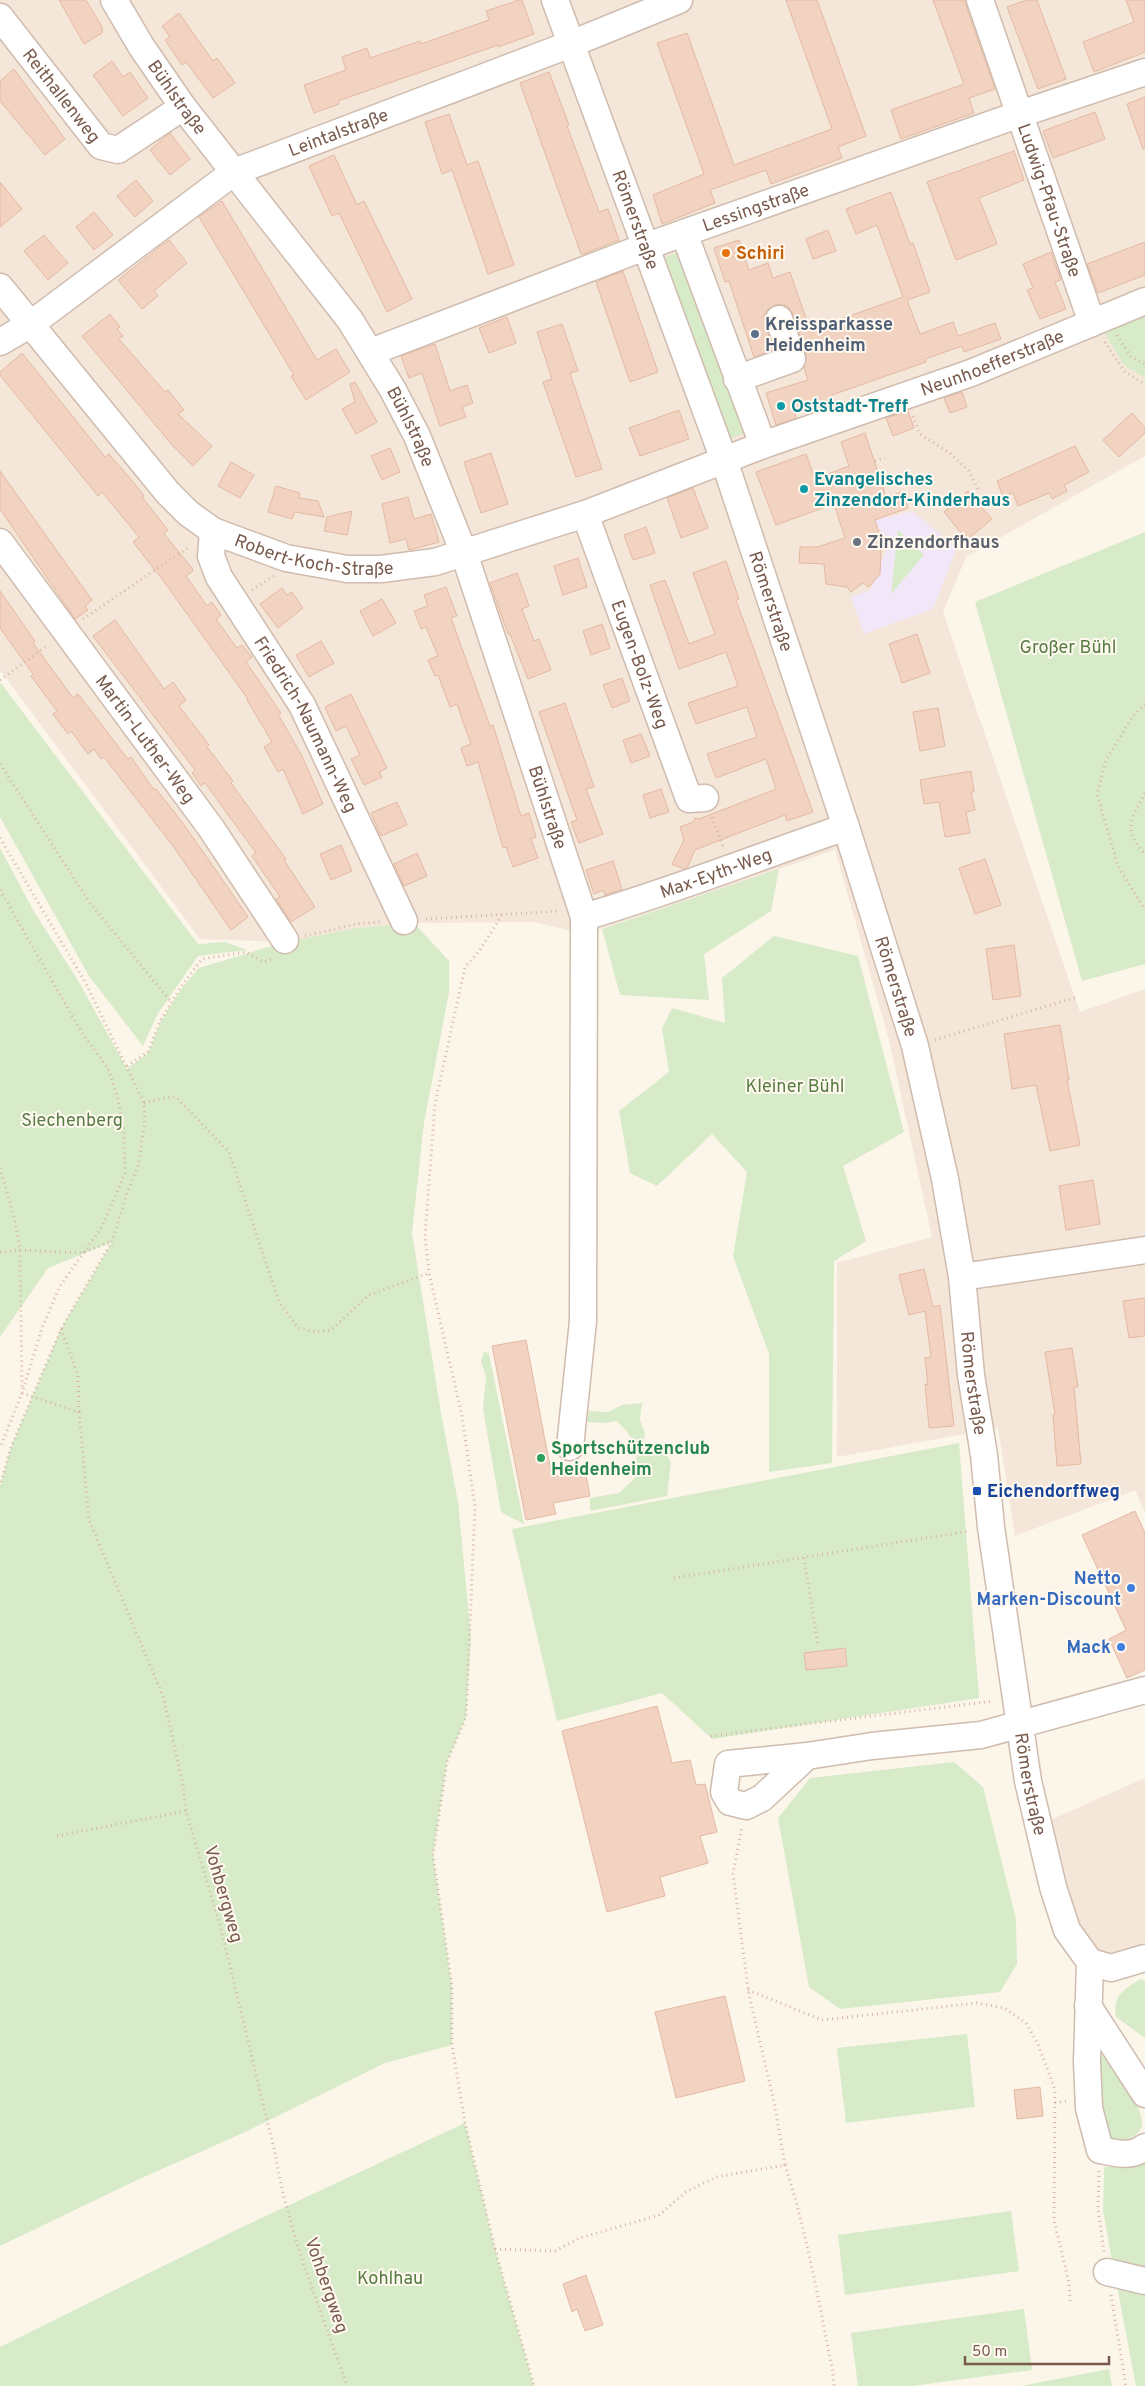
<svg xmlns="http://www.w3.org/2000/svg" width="1145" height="2386" font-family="Overpass,sans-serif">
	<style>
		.residential { fill: #f4e6d8 }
		.education { fill: #f2e6f9 }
		.green { fill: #d7ebc8 }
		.building { fill: #f2d3c2; stroke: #e4b9a2 }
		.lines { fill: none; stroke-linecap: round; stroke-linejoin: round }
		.minor-casing { stroke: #cfbcaf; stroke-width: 29 }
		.path { stroke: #d7b6a4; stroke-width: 3; stroke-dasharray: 1 4; stroke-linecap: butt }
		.minor { stroke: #fff; stroke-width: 26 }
		.food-dot { fill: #e8710a; stroke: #fff9f0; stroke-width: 2 }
		.service-dot { fill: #5c6f8a; stroke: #fff9f0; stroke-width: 2 }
		.culture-dot { fill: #0f9aa8; stroke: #fff9f0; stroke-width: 2 }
		.worship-dot { fill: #6b7280; stroke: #fff9f0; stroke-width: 2 }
		.leisure-dot { fill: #2e9e5b; stroke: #fff9f0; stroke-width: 2 }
		.transit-dot { fill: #1a4fb4; stroke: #fff9f0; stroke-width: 2 }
		.shop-dot { fill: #3f7fe0; stroke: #fff9f0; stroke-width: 2 }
		.labels { text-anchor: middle; stroke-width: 4; stroke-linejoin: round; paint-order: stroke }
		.street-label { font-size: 18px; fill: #785b4d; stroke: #fff9f0 }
		.food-label { font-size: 18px; font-weight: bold; fill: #c56008; stroke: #fff9f0; text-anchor: start }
		.service-label { font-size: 18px; font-weight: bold; fill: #4e5e75; stroke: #fff9f0; text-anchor: start }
		.culture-label { font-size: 18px; font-weight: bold; fill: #0d838f; stroke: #fff9f0; text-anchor: start }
		.worship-label { font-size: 18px; font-weight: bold; fill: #5b616d; stroke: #fff9f0; text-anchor: start }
		.park-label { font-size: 18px; fill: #577d44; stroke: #fff9f0 }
		.leisure-label { font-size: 18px; font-weight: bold; fill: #27864d; stroke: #fff9f0; text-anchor: start }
		.transit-label { font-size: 18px; font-weight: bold; fill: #164399; stroke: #fff9f0; text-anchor: start }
		.shop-label { font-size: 18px; font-weight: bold; fill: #366cbe; stroke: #fff9f0; text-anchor: end }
	</style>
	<rect width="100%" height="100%" fill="#fcf5ea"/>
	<path class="residential" d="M0,0h1145v456l-179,101 -23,55 137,400 65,-23v524l-10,-23 -120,46 -17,-108 -161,29v-194l95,-26 -43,-197 -54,-190 -249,84 -53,-12 -119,1 -57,5 -72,14 -85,-3 -200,-269z
		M1145,1778v180l-55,4 -53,-136z"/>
	<path class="education" d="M883,511l5,7 24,-7 45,37 -24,61 -69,25 -13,-37 19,-7 17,-41 -9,-24 -16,5z"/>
	<path class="green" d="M688,249l63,182 -22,8 -64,-182z
		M1145,313v65l-21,-13 -21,-35z
		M898,530l26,25 -33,39z
		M1145,532v432l-63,17 -107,-379z
		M0,682l198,262 27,-2 22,8 -49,6 -41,59 -14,31 -54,-70 -89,-159z
		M0,848l33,62 46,72 48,87 21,-16 13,-32 20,-32 18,-21 86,-26 72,-14 57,-5 35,38v31l-25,131 -12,110 29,180 17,89 13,135 -5,80 -19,45 -14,93 19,132v58l-67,18 -142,70 -108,48 -135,65v-760l11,-39 50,-118 51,-87 -64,26 -48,69z
		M779,869l-8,42 -67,43 5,46 -89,-5 -18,-66z
		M774,936l84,20 46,176 -61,34 23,75 -32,20 -2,202 -63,9v-118l-36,-98 14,-84 -35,-38 -55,52 -27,-13 -11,-62 50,-39 -7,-43 10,-21 53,15 -3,-45z
		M484,1351l5,3 35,170 -23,-12 -18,-103 3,-33 -5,-14z
		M642,1403l-2,17 5,13 -3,15 22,2 7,12 -4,34 -77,15v-13l29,-5 19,-18c-2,-25 -2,-38 -22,-54l-12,2 -17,-1 2,-11 19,1 14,-7z
		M959,1443l20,255 -267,41 -50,-46 -105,28 -45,-192z
		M954,1762l29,25 33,132 1,45 -17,28 -160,17 -31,-22 -31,-169 32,-40z
		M1141,1979l4,2v57l-29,-21c-4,-21 9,-29 25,-38z
		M967,2034l8,73 -129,16 -9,-75z
		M1103,2056c10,14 41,51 39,68 -1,10 -11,14 -19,18l-11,-4 -7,-13 -7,-65z
		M465,2123l30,126 39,137h-534v-39l238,-118z
		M1145,2162v112l-33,-13 -9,-50 1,-44 35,-1z
		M1011,2211l8,60 -174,24 -7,-60z
		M1116,2281l29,7v98h-9z
		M1024,2309l8,61 -120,16h-54l-7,-53z
		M1109,2369l3,17h-91z"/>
	<path class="building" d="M59,0h27l16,27v6l-18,11z
		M519,0h3l12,34 -36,13v-2l-160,56 1,3 -25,9 -10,-28 42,-15 -4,-13 25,-9 3,10 50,-17 1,3 68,-24 -3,-9z
		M786,0h31l49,136 -28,11 4,11 -71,26 -5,-14 -56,20 5,13 -53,21 -9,-29 51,-21 -47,-131 30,-10 47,132 98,-36z
		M933,0h31l31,89 -26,9 5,15 -73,26 -10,-29 73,-26z
		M1027,0h10l29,79 -28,10 -31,-82z
		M1126,0h19v52l-51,20 -11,-30 51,-20z
		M179,13l34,48 4,-3 18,25 -22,15 -27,-36 -4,3 -17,-25 5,-3 -8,-11z
		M112,61l11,16 7,-5 18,26 -25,18 -30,-41z
		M14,69l51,70 -20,16 -45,-54v-20z
		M549,72l20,53 -2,1 32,86 9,-3 11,31 -33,13 -5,1 -61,-171z
		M1145,97v51l-2,1 -16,-45z
		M1095,112l10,27 -52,19 -10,-27z
		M449,114l18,51 11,-4 36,104 -26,9 -36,-104 -10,4 -17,-52z
		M170,133l20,26 -20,16 -20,-25z
		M1014,151l10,29 -45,18 18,46 -41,16 -29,-78z
		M334,155l23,50 7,-4 48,98 -25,13 -48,-99 -7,3 -23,-50z
		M136,180l17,21 -18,16 -18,-21z
		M0,182l22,27 -22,18z
		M891,192l19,52 3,-1 17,49 -23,8 13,34 33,-12 5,14 37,-13 6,16 -37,13 -2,-6 -37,13 1,3 -94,33 2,5 -39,13 1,5 -20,7 -10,-32 42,-13 -4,-12 2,-14 -13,-40 -4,-6 -6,-4 -8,1 -7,4 -4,6 1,8 8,27 -19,7 -25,-76 -4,1 -11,-34 25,-8 10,30 19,-7 5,15 17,-6 20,58 93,-33 -26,-72 -21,9 -10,-25z
		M222,201l95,159 19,-11 14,23 -44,28 -15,-24 3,-1 -95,-158z
		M94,212l19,23 -19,15 -18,-23z
		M828,230l8,21 -23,8 -7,-20z
		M44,235l24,28 -20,17 -24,-29z
		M169,240l18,23 -33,28 4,5 -16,13 -24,-29z
		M1145,242v33l-47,18 -11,-29z
		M1051,252l10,28 -6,2 11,27 -26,10 -13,-29 6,-2 -10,-24z
		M623,271l35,101 -28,10 -34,-100z
		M110,314l10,13 -3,2 6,7 -4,3 46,53 3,-2 16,20 -6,4 34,32 -19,20 -21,-21 -90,-109z
		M507,317l9,26 -27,10 -10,-25z
		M562,324l16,47 -8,2 32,96 -26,8 -33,-95 9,-3 -15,-47z
		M435,344l15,47 17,-6 6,18 -11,4 4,10 -26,9 -18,-53 -13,5 -8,-22z
		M22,353l83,104 4,-3 25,29 10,13 -2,1 26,33 -4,4 28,34 1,3 -7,5 21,30 5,-4 9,13 -5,4 21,29 5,-3 10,12 -6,5 35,51 -3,1 24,42 21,48 -20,10 -20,-45 -5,3 -14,-25 8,-5 -25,-42 1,-1 -86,-120 -29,-37 6,-5 -37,-45 -4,4 -98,-121v-3z
		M355,382l22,40 -21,12 -14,-25 13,-7 -5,-18z
		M962,392l5,15 -17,6 -6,-15z
		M679,410l10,29 -49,17 -11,-28z
		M908,411l6,17 -21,8 -7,-18z
		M1132,413l13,14v6l-26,24 -16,-17z
		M865,433l21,64 16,-5 6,16 -33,12 9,28 -3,2 -1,24 -11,13 -6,-4 -12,9 -4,-5 -21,-3 -2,-20 -25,-1 1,-16h17l28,-9 -11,-34 -58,21 -20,-53 50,-18 9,25 34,-13 -8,-24z
		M1075,446l14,26 -25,13 3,6 -15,8 -3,-6 -31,13 -5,-13 -10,4 -6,-16z
		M390,448l10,24 -18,8 -11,-24z
		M491,453l17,51 -27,9 -17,-51z
		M231,462l23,13 -14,23 -22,-12z
		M0,471l92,129 -7,6 3,4 -13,9 -75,-110z
		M276,486l24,7 -1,5 19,3 6,16 -29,-5 -3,7 -24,-7z
		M693,488l15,40 -27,10 -14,-40z
		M968,491l24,28 -25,21 -23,-28z
		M408,497l6,22 17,-5 8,28 -30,8 -3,-11 -16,4 -8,-39z
		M352,511l-5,24 -23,-4 3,-14z
		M646,527l9,26 -22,7 -9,-25z
		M578,558l9,29 -24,8 -9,-29z
		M726,561l13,38 -3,1 77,212 -26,9 -2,-6 -90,35 -8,18 -3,1 -12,-5 12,-24 -4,-13 13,-5 2,-4 4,1 77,-30 -10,-30 -50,19 -9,-24 50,-17 -10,-30 -51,17 -8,-21 50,-17 -12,-34 -47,17 -29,-84 15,-5 24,64 26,-10 -22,-61z
		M517,573l12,33 -7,3 12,32 5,-2 12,31 -23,9 -18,-45h-2l-18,-51z
		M446,587l11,29 -6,2 39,108 3,-1 28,91 8,-3 7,24 -5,2 7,19 -25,9 -7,-20 -3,1 -25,-86 -11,4 -6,-18 10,-4 -9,-25 -5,-15 -7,3 -12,-32 -3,1 -7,-16 10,-4 -12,-29 -5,2 -7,-18 14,-5 -4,-11z
		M282,588l5,7 5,-3 11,16 -25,20 -18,-24z
		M0,591l35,50 -2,2 40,55 5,-4 50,65 3,-2 23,33 2,-1 26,33 40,57 26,38 -17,13 -58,-84 -69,-89 -3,2 -7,-10 -6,5 -17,-23 -3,3 -15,-20 4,-3 -26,-35 2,-2 -33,-46z
		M382,599l14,24 -23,13 -13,-25z
		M115,620l49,69 9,-7 13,18 -7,6 30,39 -2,2 26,34 -2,2 55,76 -2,1 31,47 -24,15 -15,-23 4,-2 -28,-41 4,-3 -51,-70 -4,3 -9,-13 3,-3 -102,-134z
		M602,624l8,24 -19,7 -8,-24z
		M917,634l13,39 -28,10 -13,-39z
		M321,641l13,22 -25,14 -13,-22z
		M622,678l8,23 -18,7 -9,-23z
		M351,694l36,74 -8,4 3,5 -18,8 -13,-26 9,-4 -14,-29 -10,5 -11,-24z
		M565,703l29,84 -8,2 17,45 -24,9 -8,-21 6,-2 -38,-108z
		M938,708l7,38 -25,5 -7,-39z
		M641,734l9,22 -19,7 -8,-23z
		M971,771l3,21h-3l4,18 -9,2 4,21 -25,4 -6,-35 -15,2 -4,-24z
		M661,789l8,23 -19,6 -7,-23z
		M397,802l10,23 -26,11 -10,-23z
		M341,845l11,26 -21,9 -11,-26z
		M417,853l10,23 -23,10 -10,-22z
		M985,859l16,46 -26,9 -16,-46z
		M613,861l9,28 -17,6 -2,-5 -9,4 -8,-24z
		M1014,945l7,51 -28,4 -7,-51z
		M1060,1025l9,55h-2l13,65 -30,6 -14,-66 -24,4 -8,-55z
		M1093,1180l7,44 -34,6 -7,-44z
		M924,1269l9,38 7,-2 14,121 -25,2 -4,-44 3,1 -3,-27 6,-1 -6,-46 -16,4 -10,-40z
		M1145,1298v38l-16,2 -6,-37z
		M526,1340l26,137 33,-7 5,26 -37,7 3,11 -30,6 -34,-174z
		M1072,1348l6,39h-4l7,77 -24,2 -4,-51 2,-1 -10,-62z
		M1135,1511l10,22v137l-18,8 -18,-39 17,-9 -44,-95z
		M845,1648l2,18 -41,4 -2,-17z
		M657,1706l15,57 18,-3 6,25 9,-1 12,48 -17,4 8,27 -48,14 5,19 -58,16 -45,-181z
		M725,1996l20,85 -69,17 -21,-86z
		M1040,2087l3,29 -26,3 -3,-29z
		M586,2275l17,50 -18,6 -8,-22 -5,3 -9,-28z"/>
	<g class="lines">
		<g class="minor-casing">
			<g id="minor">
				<path id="s1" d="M114,0l27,46 42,61 167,213 43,70 24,46 47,117 120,364 -1,404 -13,126"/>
				<path id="s2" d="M555,0l169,460 122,367 69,219 30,133 17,98 9,98 13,80 7,72 37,254 25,106 14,43 23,32 -3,100 2,46 11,42c16,3 31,8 45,-3"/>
				<path id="s3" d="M980,0l112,323"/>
				<path id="s4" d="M0,17l101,129 17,4 65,-43"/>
				<path d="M684,233l79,212"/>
				<path id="s5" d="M0,287l168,206 20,20 25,18 73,27 61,11h34l54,-7 150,-48 178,-69 208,-72 174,-72"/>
				<path id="s6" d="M0,342l31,-18 203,-152 337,-128 108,-44"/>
				<path id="s7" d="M371,352l276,-106 373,-132 125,-42"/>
				<path d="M737,379l55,-20 -13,-40"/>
				<path id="s8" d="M585,514l104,285 16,-1"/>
				<path id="s9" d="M213,531l-2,25 8,21 83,128 102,216"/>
				<path id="s10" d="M0,542l211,286 74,112"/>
				<path id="s11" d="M584,917c89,-26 174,-60 262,-90"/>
				<path d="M962,1277l183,-27"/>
				<path d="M807,1756l-45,42 -16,8 -16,-4 -6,-10 4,-28 79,-8 65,-10 109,-11 164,-45"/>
				<path d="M1090,1962l21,6 34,-10"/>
				<path d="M1088,2006l57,88"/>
				<path d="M1107,2272l38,9"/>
			</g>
		</g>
		<path class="path" d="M1117,335l14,22 14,7
			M1105,342l19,29 21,13
			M913,416l7,18 31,20 18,17 9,18
			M875,461l10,-3
			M252,590l22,-14
			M83,619l106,-72
			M0,680l48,-35
			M1145,704l-12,12 -27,44 -9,34 21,72 27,44
			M0,764l90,139 81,99
			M1145,793c-14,27 -23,36 0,61
			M712,817l12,32
			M0,838l84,142 60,123 1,18 -7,45 -11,27 -15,48 -51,88 -50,118 -11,39
			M0,890l82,143 26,35 10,31 6,33 1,41 -22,52 -43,61 -18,42 -20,65 -22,55
			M502,915l-22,35 -15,17 -30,137 -10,132 4,37 33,143 13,91 -9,210 -19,45 -14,93 19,132v58l13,78 30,126 39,137
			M426,919l134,-8
			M305,936l52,-12 23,-2
			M935,1040l142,-43
			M127,1066l21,-14 12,-31 20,-33 22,-29 44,-7 18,10 10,-4
			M144,1103l19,-5 13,-1 53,55 50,150 19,26 19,4 14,-2 38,-35 60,-22
			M0,1168l15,52 5,30 2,140
			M0,1252l20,-2 62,3 30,-12
			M61,1329l17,46 1,37
			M22,1393l57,19 10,108 74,176 19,84 4,31 35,118 54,224c13,80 46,157 72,233
			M804,1558l14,87
			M674,1578l296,-47
			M711,1736l283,-35
			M57,1836l129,-25
			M748,1990l74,30 155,-17 27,5 22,15 12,21 17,46 -1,130 15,63 1,18
			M1055,2103l13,-2
			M785,2165c22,67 34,139 48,208l1,13
			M1099,2171l-1,37 6,44
			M495,2249l60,2 25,-13 79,-23 27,-23 30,-15 69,-12 -11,-63 -25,-107 -16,-121 9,-47
			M1111,2295l15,91"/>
		<use href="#minor" class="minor"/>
	</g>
	<circle class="food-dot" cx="726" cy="253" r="5"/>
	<circle class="service-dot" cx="755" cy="334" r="5"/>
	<g class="culture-dot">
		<circle cx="781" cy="406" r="5"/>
		<circle cx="804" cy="489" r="5"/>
	</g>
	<circle class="worship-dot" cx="857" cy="542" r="5"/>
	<circle class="leisure-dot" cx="541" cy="1458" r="5"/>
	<rect class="transit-dot" x="972" y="1486" width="10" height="10" rx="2.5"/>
	<g class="shop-dot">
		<circle cx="1131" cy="1588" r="5"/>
		<circle cx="1121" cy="1647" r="5"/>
	</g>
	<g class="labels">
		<g class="street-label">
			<text dy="6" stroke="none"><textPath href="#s4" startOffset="100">Reithallenweg</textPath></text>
			<text dy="6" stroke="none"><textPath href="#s1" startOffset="116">Bühlstraße</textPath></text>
			<text dy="6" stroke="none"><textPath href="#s6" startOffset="401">Leintalstraße</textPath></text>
			<text dy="6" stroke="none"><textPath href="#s3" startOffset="212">Ludwig-Pfau-Straße</textPath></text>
			<text dy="6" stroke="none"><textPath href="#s7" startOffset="411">Lessingstraße</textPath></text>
			<text dy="6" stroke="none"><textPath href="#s2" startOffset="234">Römerstraße</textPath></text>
			<text dy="6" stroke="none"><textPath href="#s5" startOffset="1145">Neunhoefferstraße</textPath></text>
			<text dy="6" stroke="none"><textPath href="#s1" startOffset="521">Bühlstraße</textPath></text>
			<text dy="6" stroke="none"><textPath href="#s5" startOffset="430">Robert-Koch-Straße</textPath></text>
			<text dy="6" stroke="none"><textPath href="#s2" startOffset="639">Römerstraße</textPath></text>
			<text dy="6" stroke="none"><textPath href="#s8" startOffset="160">Eugen-Bolz-Weg</textPath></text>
			<text dy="6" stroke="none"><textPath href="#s9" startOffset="219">Friedrich-Naumann-Weg</textPath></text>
			<text dy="6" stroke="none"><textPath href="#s10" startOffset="245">Martin-Luther-Weg</textPath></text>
			<text dy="6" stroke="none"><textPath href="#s1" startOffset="926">Bühlstraße</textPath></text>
			<text dy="6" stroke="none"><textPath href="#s11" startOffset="139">Max-Eyth-Weg</textPath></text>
			<text dy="6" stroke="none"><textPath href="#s2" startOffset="1044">Römerstraße</textPath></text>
			<text dy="6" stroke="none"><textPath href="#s2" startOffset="1449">Römerstraße</textPath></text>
			<text dy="6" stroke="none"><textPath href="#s2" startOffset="1854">Römerstraße</textPath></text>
			<text transform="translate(224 1894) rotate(74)" y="6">Vohbergweg</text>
			<text transform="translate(327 2285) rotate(71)" y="6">Vohbergweg</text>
		</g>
		<g class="food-label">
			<text x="736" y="259">Schiri</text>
		</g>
		<g class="service-label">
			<text x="765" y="330">Kreissparkasse<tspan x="765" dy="21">Heidenheim</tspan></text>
		</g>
		<g class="culture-label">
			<text x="791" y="412">Oststadt-Treff</text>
			<text x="814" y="485">Evangelisches<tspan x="814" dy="21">Zinzendorf-Kinderhaus</tspan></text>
		</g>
		<g class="worship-label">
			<text x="867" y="548">Zinzendorfhaus</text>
		</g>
		<g class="park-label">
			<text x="1068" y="653">Großer Bühl</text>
			<text x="795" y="1092">Kleiner Bühl</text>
			<text x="72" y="1126">Siechenberg</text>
			<text x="390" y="2284">Kohlhau</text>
		</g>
		<g class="leisure-label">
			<text x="551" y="1454">Sportschützenclub<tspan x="551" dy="21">Heidenheim</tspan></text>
		</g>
		<g class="transit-label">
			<text x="987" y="1497">Eichendorffweg</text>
		</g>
		<g class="shop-label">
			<text x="1121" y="1584">Netto<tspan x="1121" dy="21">Marken-Discount</tspan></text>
			<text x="1111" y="1653">Mack</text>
		</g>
	</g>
	<path d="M965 2356v8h144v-8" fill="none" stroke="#785b4d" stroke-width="2.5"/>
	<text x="972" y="2356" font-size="15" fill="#785b4d" stroke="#fff9f0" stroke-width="4" paint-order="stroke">50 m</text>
</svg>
